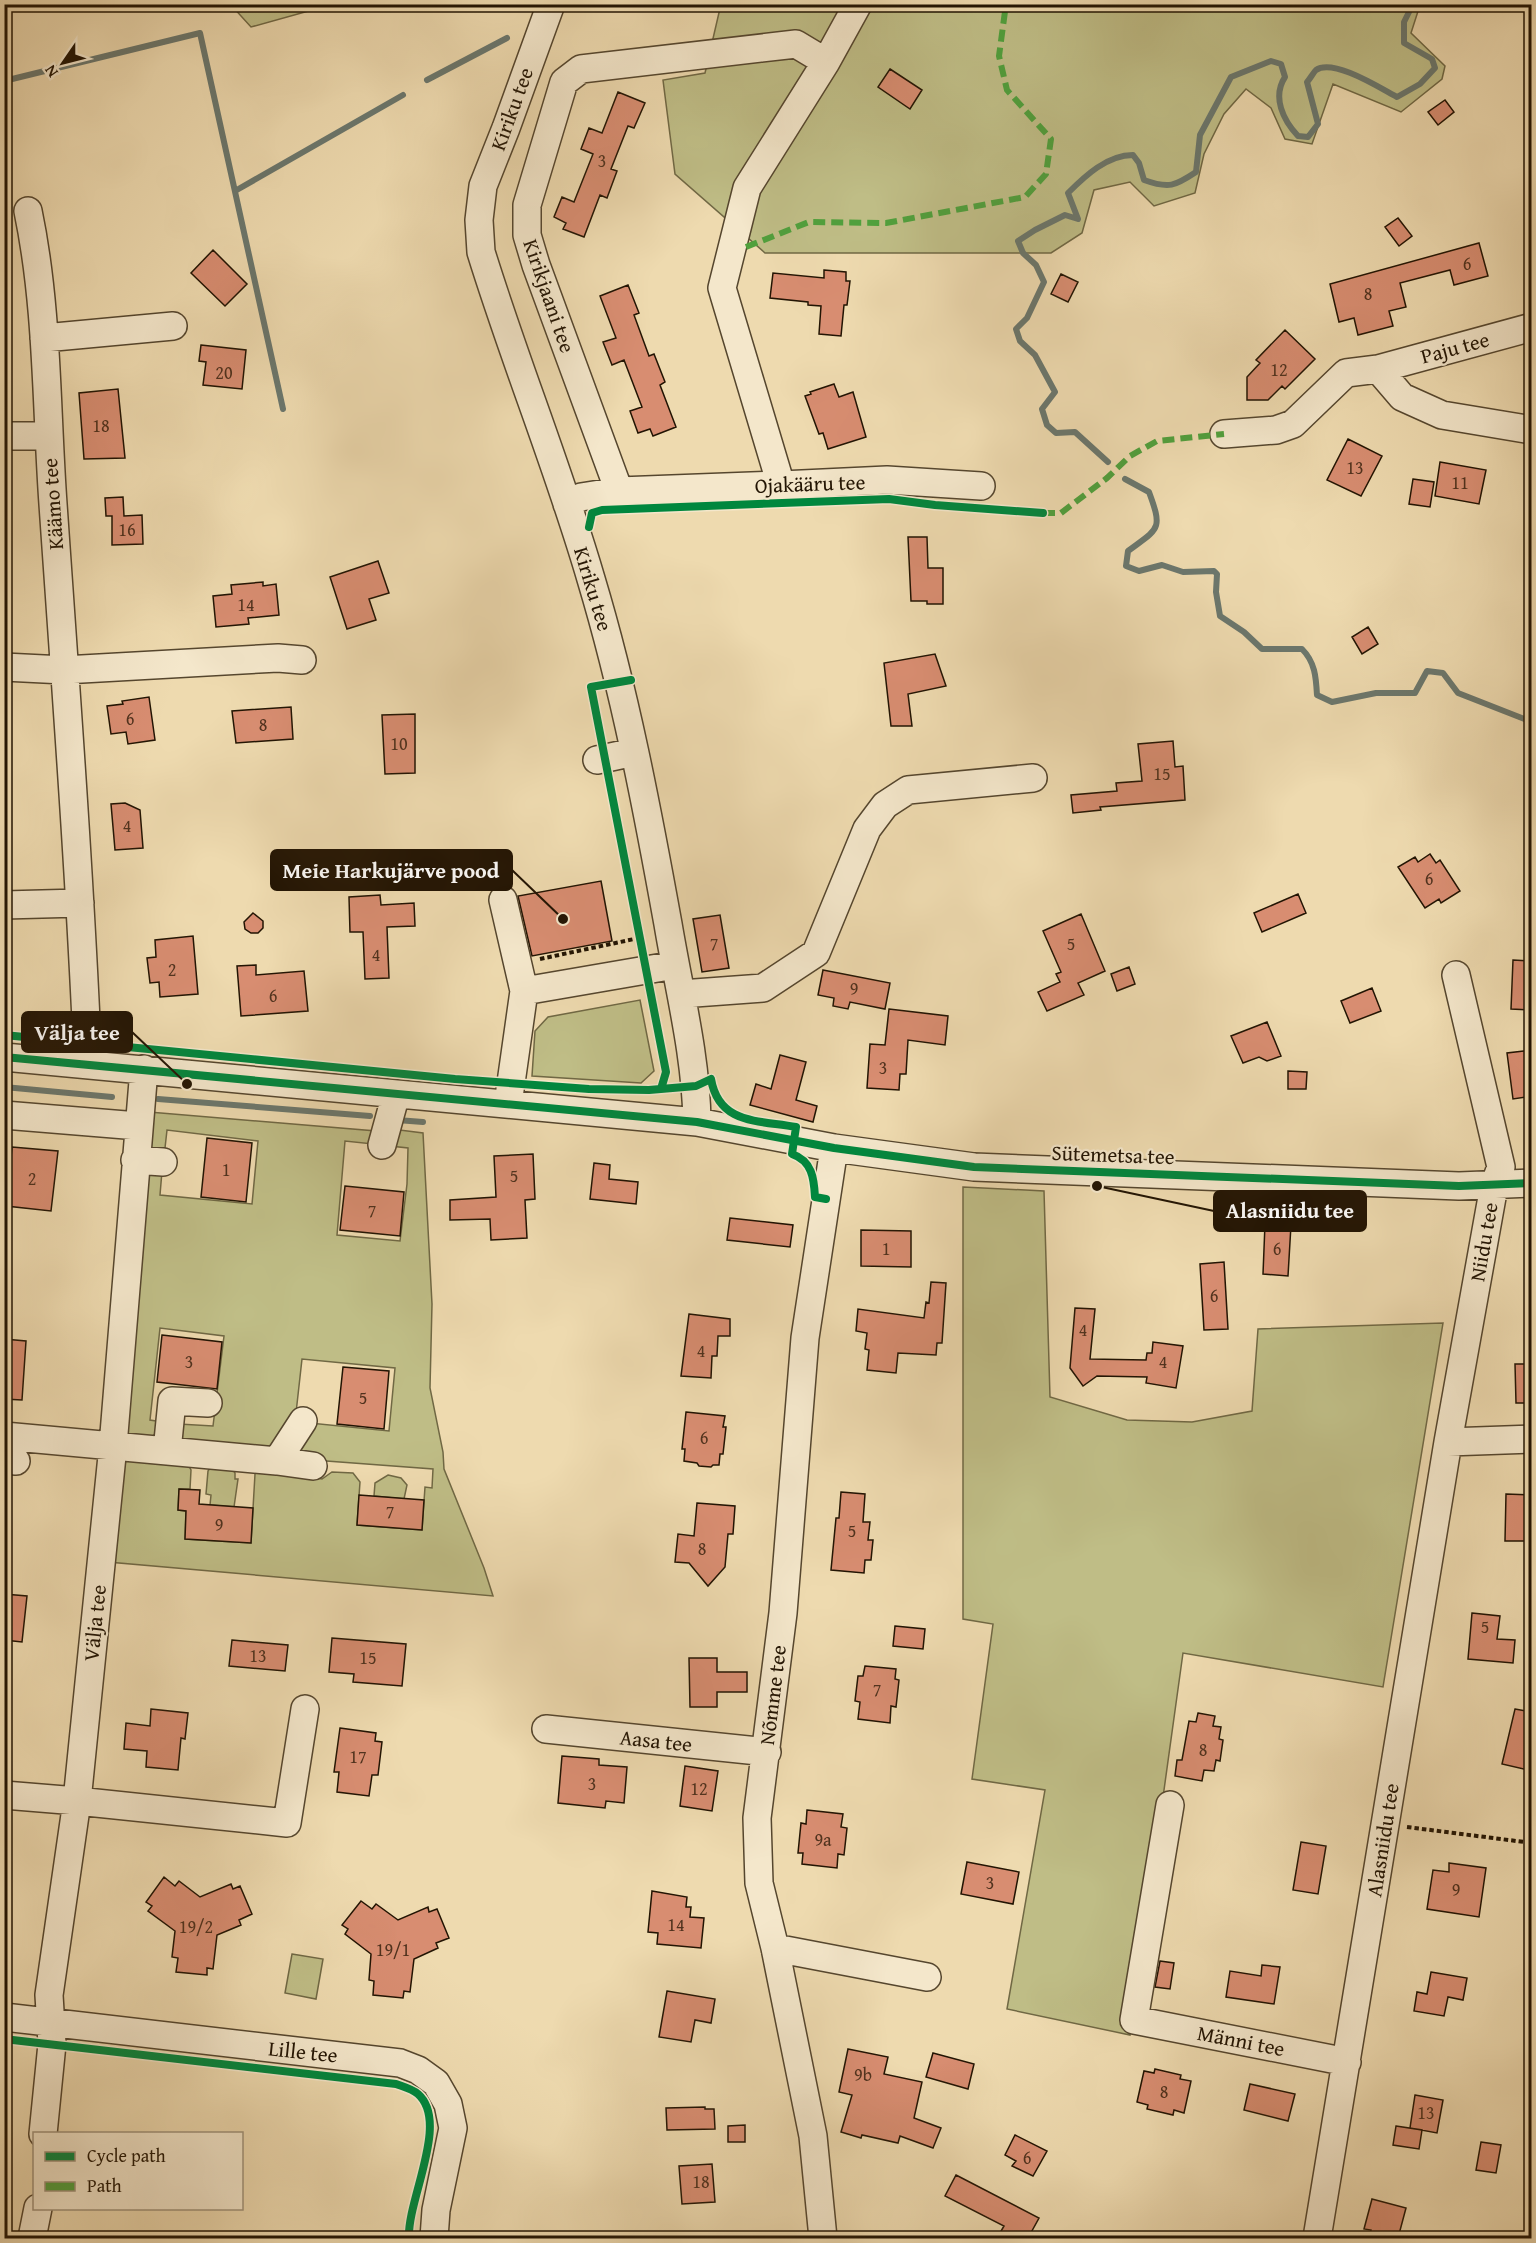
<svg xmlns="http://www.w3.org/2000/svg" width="1536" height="2243" font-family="'Gentium Book Plus',serif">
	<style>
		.green { fill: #bfbd86; stroke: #706844; stroke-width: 1.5 }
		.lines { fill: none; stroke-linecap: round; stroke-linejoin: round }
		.stream { stroke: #6b776d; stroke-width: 6 }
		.building { fill: #d88d71; stroke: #221403; stroke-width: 1.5 }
		.minor-casing { stroke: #55462e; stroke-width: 30 }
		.path { stroke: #221403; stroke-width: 4; stroke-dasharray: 4.5 3; stroke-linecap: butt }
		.minor { stroke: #f4e7cb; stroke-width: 27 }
		.quiet { stroke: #50a03d; stroke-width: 6; stroke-dasharray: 12 6; stroke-linecap: butt }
		.cycleway-casing { stroke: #f4e7cb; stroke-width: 11 }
		.cycleway { stroke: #00873e; stroke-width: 8 }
		.labels { text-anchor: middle; stroke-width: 4.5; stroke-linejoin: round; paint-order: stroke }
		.number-label { font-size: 18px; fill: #50321e }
		.street-label { font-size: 21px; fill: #221403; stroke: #f4e7cb }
		.leader { fill: none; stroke: #221403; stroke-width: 2 }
		.callout-dot { fill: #221403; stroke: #f4e7cb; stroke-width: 2 }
		.callout { fill: #221403; stroke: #221403; stroke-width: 2 }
		.callout-label { font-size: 22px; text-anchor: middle; font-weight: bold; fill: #fff }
	</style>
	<rect width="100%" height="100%" fill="#eedaaf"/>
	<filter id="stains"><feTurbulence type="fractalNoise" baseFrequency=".00333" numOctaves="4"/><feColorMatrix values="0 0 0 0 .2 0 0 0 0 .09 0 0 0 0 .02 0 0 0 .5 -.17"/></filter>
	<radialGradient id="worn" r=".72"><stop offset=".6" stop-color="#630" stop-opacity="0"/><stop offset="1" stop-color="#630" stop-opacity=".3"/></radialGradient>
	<path class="green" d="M721,4l699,1 -9,28 34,33 -3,13 -41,33 -68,-28 -21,60 -27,-5 -14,-31 -25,-19 -22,25 -20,40 -9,39 -41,13 -24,-24 -36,8 -12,43 -31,20h-286l-90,-79 -12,-94 42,-7z
		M231,5h99l-79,22z
		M640,1000l14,71 -13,12 -109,-7 3,-45 13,-14z
		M149,1112l227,19 -3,13 -28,-3 -8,94 63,6 7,-57 1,-36 -18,-2 2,-17 31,4 9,171 -2,84 13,64 1,17 40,99 9,28 -385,-34 15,-108 63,7 5,9 -1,19h-11l-1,21 8,1 -1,28 66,4 4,-69 4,-6 63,11 10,-7 21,1 7,9 -3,43 65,5 3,-43 7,1 1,-19 -120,-9 -20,-4 17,-33 79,8 6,-63 -93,-9 -7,63 -19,27 -99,-6 2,-19 34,2 11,-90 -64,-8 -10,92 13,2 -3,15 -29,1 -9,-10 21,-255 19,-2 -2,24 92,9 6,-63 -91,-11 -3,27 -17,-1z
		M963,1187l81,4 6,206 77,23 65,2 60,-11 6,-82 185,-6 -60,364 -200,-34 -53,382 -123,-26 38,-219 -73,-11 21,-155 -30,-5z
		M214,1462l15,2 6,9v6h3l-4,28 -24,-2 1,-10 -5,-1 2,-23z
		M388,1475l13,3 6,7 -3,14 -30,-3 1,-13z
		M292,1954l31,5 -7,40 -31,-6z"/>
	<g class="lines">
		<path class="stream" d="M427,80l80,-42
			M4,81l196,-48 83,376
			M235,191l168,-96
			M1108,462l-33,-30 -19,1 -9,-8 -5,-16 13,-17 -20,-37 -15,-14 -4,-12 11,-11 17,-36 -8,-17 -13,-12 -5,-12 17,-11 30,-15 13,4 -10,-26c17,-17 39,-38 65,-38l6,8 5,17c25,9 31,6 52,-8l4,-37 31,-58 40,-16 10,3 4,13c-13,20 -2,43 13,59l10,1 10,-13 -11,-42c3,-3 6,-9 9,-12 17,-12 64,18 81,27l23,-13 15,-16 -3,-9 -28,-16v-21l9,-18
			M1125,479l24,13c14,38 10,36 -21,59l-2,15 13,5 23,-6 21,7 31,-1 3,3 -1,18 4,24 24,16 18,17h40c13,13 14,28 15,46l15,7 44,-9h39l12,-22 16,2 15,20 74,29
			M4,1087l108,10
			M158,1099l212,17
			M397,1120l26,2"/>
	</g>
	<path class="building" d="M890,69l32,21 -12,19 -32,-22z
		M618,92l27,11 -11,25 -6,-2 -17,43 6,2 -10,27 -7,-3 -16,42 -21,-8 3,-6 -12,-6 8,-20 12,5 19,-48 -12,-5 8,-21 13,5z
		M1445,100l9,12 -16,13 -10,-13z
		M1398,218l14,18 -13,10 -14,-19z
		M1479,243l9,33 -34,9 -4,-15 -50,13 6,24 -17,4 4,15 -35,9 -4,-17 -15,4 -9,-38z
		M213,250l34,34 -22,22 -34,-33z
		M824,270l22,2v9h4l-3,24h-3l-3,31 -22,-2 2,-28 -13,-1v-3l-38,-4 3,-25 51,5z
		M1061,274l17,8 -10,20 -17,-8z
		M628,285l11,28 -5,2 15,41 5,-2 11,28 -5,3 16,42 -23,9 -3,-7 -12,4 -8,-22 12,-4 -18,-47 -12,5 -9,-23 13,-4 -16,-42z
		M1285,330l30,29 -30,30 -3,-3 -14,14h-21v-23l13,-14 -4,-3z
		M201,345l45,5 -4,39 -39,-4 3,-23 -7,-1z
		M834,384l5,13 14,-5 13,45 -38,12 -5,-16 -4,1 -14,-38 6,-2 -1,-2z
		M118,389l7,69 -41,1 -5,-66z
		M1348,439l34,17 -21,40 -34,-16z
		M1440,462l46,8 -7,34 -44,-8z
		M1413,479l21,3 -4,25 -21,-3z
		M123,497l1,19 18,-1 1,29 -31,1v-29h-6l-1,-18z
		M908,537h19l1,31h15v36h-16v-3h-16z
		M378,561l11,32 -20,6 7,21 -29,9 -17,-52z
		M263,582v4l13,-2 3,31 -31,3 1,6 -33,3 -3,-31 19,-2 -1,-9z
		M1368,627l10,17 -16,10 -10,-17z
		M935,654l11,32 -38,8 4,32h-21l-7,-63z
		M149,697l6,43 -27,4 -2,-12 -15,2 -4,-28 16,-2 -1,-3z
		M291,707l2,32 -57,4 -4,-32z
		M415,714v59l-30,1 -3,-59z
		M1173,741l2,26 8,-1 2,34 -85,7 1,3 -28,3 -2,-18 46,-4 -1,-8 26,-2 -4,-37z
		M125,803l15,7 3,38 -28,2 -4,-46z
		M1430,854l6,9 4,-3 20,31 -19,12 -2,-4 -14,9 -27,-41 17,-10 3,5z
		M601,881l11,60 -80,15 -14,-60z
		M1298,894l8,19 -44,19 -8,-19z
		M380,895l1,10 33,-2 1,23 -28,1 2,51 -24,1 -2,-47h-13l-1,-35z
		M253,913l10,8v7l-5,5h-7l-6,-4 -1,-7z
		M1081,914l24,57 -27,12 6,12 -37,16 -9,-19 22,-10 -4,-8 5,-2 -18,-41z
		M720,915l9,53 -27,4 -9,-53z
		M193,936l5,58 -38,3 -1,-15 -9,1 -3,-25 9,-1 -1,-17z
		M1513,960l19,1v49l-21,-1z
		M256,965v10l48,-4 4,40 -67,5 -4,-50z
		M1129,967l6,17 -18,7 -6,-17z
		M823,970l67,13 -5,26 -35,-7 -2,7 -15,-3 1,-8 -16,-3z
		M1372,988l9,23 -31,12 -9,-22z
		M889,1009l59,7 -3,29 -37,-5 -2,34h-6l-1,16 -32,-2 3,-44 15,1z
		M1267,1022l14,34 -14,5 -8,-4 -16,6 -12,-27z
		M1532,1050v46l-19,3 -6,-46z
		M780,1055l26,7 -10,38 21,6 -4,16 -63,-17 6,-21 15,5z
		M1288,1071l19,1 -1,17h-18z
		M207,1138l45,5 -6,59 -45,-5z
		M12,1147l46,4 -7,60 -45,-5z
		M533,1154l2,45 -10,1 2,38 -36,2 -1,-21 -40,1v-20l46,-3 -2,-41z
		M594,1163l16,2 -1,14 29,3 -2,22 -46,-5z
		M345,1186l59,6 -4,44 -60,-6z
		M730,1218l63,7 -3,22 -63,-7z
		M1265,1224l26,1 -3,51 -25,-2z
		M861,1230l50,1v36l-50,-1z
		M1224,1262l4,67 -24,1 -4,-66z
		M931,1282l15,1 -4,60h-5l-1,12 -38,-2 -2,20 -29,-3 2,-20 -4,-1 2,-16 -11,-2 2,-22 66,9 2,-16 3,1z
		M1075,1308l20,1 -5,50 56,1 1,-7h5l1,-11 30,4 -7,42 -30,-5 1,-6 -50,-1 -14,10 -13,-18z
		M689,1314l41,5v17h-12l-1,20h-5l-1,22 -30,-2z
		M162,1335l60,7 -5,47 -60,-7z
		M4,1339l22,2 -4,59 -18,-1z
		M1515,1364h17v39h-16z
		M343,1367l46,4 -5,58 -47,-5z
		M686,1412l39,4 -2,11h3l-3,27h-3l-1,11h-6l-2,2 -12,-1 -2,-3 -13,-2 1,-12h-3z
		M179,1489l21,1 -1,14 54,4 -2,35 -66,-4 1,-28 -8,-1z
		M841,1492l24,2 -2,28h7l-2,18h5l-2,20h-6l-1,13 -33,-3 5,-52h3z
		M1506,1494l26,1v46h-27z
		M359,1495l65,5 -2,30 -65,-5z
		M697,1503l38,3 -2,28h-5l-3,33 -17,19 -19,-23 -14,-1 3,-28 16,2z
		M4,1594l23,2 -5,46 -18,-2z
		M1472,1613l28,3 -3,23 18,1 -2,23 -45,-4z
		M895,1626l30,3 -2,20 -30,-3z
		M332,1638l74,6 -4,42 -49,-4 1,-8 -25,-2z
		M232,1640l56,5 -3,26 -56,-5z
		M689,1658h28v14h30v20h-30v15h-27z
		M865,1666l31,3 -1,10 4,1 -3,27 -5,-1 -1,17 -32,-4 2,-17 -5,-1 3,-25h5z
		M151,1709l37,4 -3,26 -4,-1 -3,32 -32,-3 1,-16 -23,-2 2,-26 24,3z
		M1515,1709l17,3v59l-30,-7z
		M1198,1713l17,3 -2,10 8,1 -2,12 4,1 -3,21 -4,-1 -2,11 -10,-1 -2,11 -27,-5 2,-16h5l7,-39 7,1z
		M340,1728l36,5 -1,8 7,1 -4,33h-6l-3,21 -32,-4 2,-20h-5z
		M562,1756l37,3v6l28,2 -3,36 -18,-2 -1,7 -47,-5z
		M685,1766l33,5 -6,40 -32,-5z
		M807,1810l36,4 -2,13 6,1 -3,27 -6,-1 -1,14 -35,-4 1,-11h-5l3,-30 5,1z
		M1301,1842l25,4 -8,48 -25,-4z
		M967,1862l52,10 -6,32 -52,-10z
		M1449,1863l37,5 -7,49 -52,-8 6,-39 16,2z
		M164,1877l11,9 4,-5 21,16 31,-13 2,5 7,-3 12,28 -13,6 2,5 -24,10 -4,34 -6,-1v7l-31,-3 2,-14 -6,-1 3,-26 -27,-20 4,-5 -6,-4z
		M652,1891l35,6 -1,10h5l-1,10 14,1 -3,30 -44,-4 1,-11 -10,-1z
		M361,1901l11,8 4,-5 22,16 30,-13 1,5 8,-3 12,29 -13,5 2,5 -24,11 -4,33 -6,-1 -1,7 -30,-3 1,-14 -5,-1 2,-26 -26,-20 3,-5 -6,-4z
		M1160,1961l14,2 -4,26 -15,-2z
		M1262,1965l18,2 -6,37 -48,-7 4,-26 31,5z
		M1431,1972l36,6 -4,22 -15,-3 -4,19 -30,-5 3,-19 10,2z
		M667,1991l48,8 -4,24 -16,-3 -4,22 -32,-5z
		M848,2049l40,8 -4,17 38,8 -8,36 27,10 -8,20 -33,-12 -2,7 -36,-8 -1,3 -20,-6 11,-37 -13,-3z
		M933,2053l41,11 -6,25 -42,-12z
		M1155,2069l26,6 -1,4 11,2 -7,32 -10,-3 -1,5 -26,-6 1,-4 -11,-3 7,-31 10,2z
		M1250,2084l45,10 -7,27 -44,-11z
		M1415,2095l28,5 -6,33 -27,-5z
		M705,2107v2h9l1,20 -48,1 -1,-22z
		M745,2125v17h-17v-16z
		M1396,2126l26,4 -3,19 -26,-4z
		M1015,2135l32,16 -14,25 -21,-10 4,-5 -11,-6z
		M1481,2142l20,3 -5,28 -20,-3z
		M712,2164l3,38 -33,2 -3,-38z
		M956,2175l83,43 -11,20h-31l7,-12 -59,-30z
		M1372,2199l34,9 -8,30h-29l2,-8 -7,-1z"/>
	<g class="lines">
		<g class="minor-casing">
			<path id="minor" d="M551,4l-45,124 -23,58 -4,34 2,32c34,110 78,217 110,327 34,113 56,229 77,345 11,66 28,131 29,198
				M826,62l32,-58
				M28,211c20,96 18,195 25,293 13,187 27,373 35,561
				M44,338l129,-12
				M1378,369l24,28 40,18 90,15
				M1224,434l52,-4 17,-6 53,-51 32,-4 154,-42
				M4,436h44
				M781,485l106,-5 94,6
				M567,504l14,-7 38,-6 162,-6 -59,-197 25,-100 79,-126 -30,-18 -215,25 -17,13 -37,123v30l9,30 83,226
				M4,667l60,3 214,-12 24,2
				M597,760l37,-8
				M503,900l21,91
				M4,905l76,-2
				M681,994l82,-6 53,-35 51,-124 18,-24 23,-15 125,-12
				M4,1057l693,65 137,26 140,19 485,19 73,-3
				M508,1104l16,-113 151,-26
				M4,1115l134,11
				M382,1145l14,-51
				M135,1160l28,2
				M4,1436l273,25 36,5
				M1448,1442l84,-3
				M167,1451l5,-50 36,2
				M4,1460l12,1
				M277,1461l26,-40
				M546,1729l221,23
				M4,1795l73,6 210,22 18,-114
				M1170,1805l-36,215 213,42
				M775,1948l152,29
				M4,2017l396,46 18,7 18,13 12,21 5,24 -17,82 -2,28
				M43,2134l9,-90 -3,-49 28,-194 36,-355 31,-377
				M32,2238l6,-30
				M823,2238l-10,-102 -38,-188 -16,-65 -2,-65 26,-205 22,-275 29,-190
				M1317,2238l131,-796 46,-256 7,-19 -45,-192"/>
		</g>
		<path class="path" d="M540,959l99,-21
			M1407,1827l125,16"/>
		<use href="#minor" class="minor"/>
		<path class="quiet" d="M746,247l63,-25 77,1 139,-26 21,-23 5,-35 -44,-49 -8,-34 7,-52
			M1043,513h18l46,-35 23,-22 27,-15 67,-7"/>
		<g class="cycleway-casing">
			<path id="cycleway" d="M589,527l3,-14 10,-3 287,-11 46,6 108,8
				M631,680l-40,7 75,385 -5,17
				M4,1035l451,44 134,10 60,1 47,-4 15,-7c8,46 48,41 85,48l-4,27c20,7 22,24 23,43l11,2
				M4,1057l693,65 137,26 140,19 485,19 73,-3
				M4,2039l392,45c8,3 16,5 22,10 32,28 -11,106 -9,144"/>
		</g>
		<use href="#cycleway" class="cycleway"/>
	</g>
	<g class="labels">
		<g class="number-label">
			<text x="602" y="167">3</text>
			<text x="1467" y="270">6</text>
			<text x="1368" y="300">8</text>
			<text x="1279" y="376">12</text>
			<text x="224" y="379">20</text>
			<text x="101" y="432">18</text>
			<text x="1355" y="474">13</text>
			<text x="1460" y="489">11</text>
			<text x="127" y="536">16</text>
			<text x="246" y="611">14</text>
			<text x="130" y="725">6</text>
			<text x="263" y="731">8</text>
			<text x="399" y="750">10</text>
			<text x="1162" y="780">15</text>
			<text x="127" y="832">4</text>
			<text x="1429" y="885">6</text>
			<text x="714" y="950">7</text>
			<text x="1071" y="950">5</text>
			<text x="376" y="961">4</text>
			<text x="172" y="976">2</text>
			<text x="854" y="995">9</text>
			<text x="273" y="1002">6</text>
			<text x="883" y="1074">3</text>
			<text x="226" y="1176">1</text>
			<text x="514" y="1182">5</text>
			<text x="32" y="1185">2</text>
			<text x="372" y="1217">7</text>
			<text x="886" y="1255">1</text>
			<text x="1277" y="1255">6</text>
			<text x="1214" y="1302">6</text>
			<text x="1083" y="1336">4</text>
			<text x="701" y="1357">4</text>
			<text x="189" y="1368">3</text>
			<text x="1163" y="1368">4</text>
			<text x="363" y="1404">5</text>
			<text x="704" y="1444">6</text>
			<text x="390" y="1518">7</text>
			<text x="219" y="1531">9</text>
			<text x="852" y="1537">5</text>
			<text x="702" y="1555">8</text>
			<text x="1485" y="1633">5</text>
			<text x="258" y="1662">13</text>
			<text x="368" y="1664">15</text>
			<text x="877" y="1696">7</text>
			<text x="1203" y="1756">8</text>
			<text x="358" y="1763">17</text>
			<text x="592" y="1790">3</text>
			<text x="699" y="1795">12</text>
			<text x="823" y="1846">9a</text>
			<text x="990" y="1889">3</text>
			<text x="1456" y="1896">9</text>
			<text x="676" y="1931">14</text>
			<text x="196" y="1933">19/2</text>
			<text x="393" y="1956">19/1</text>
			<text x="863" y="2081">9b</text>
			<text x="1164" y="2098">8</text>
			<text x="1426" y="2119">13</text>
			<text x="1027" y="2164">6</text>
			<text x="701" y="2188">18</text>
		</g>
		<g class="street-label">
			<text transform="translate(512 109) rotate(-70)" y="7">Kiriku tee</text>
			<text transform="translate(549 296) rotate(71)" y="7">Kirikjaani tee</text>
			<text transform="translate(1455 348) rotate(-15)" y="7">Paju tee</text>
			<text transform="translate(810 484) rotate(-2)" y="7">Ojakääru tee</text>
			<text transform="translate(53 504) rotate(-94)" y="7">Käämo tee</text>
			<text transform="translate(593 589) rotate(73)" y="7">Kiriku tee</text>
			<text transform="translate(1113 1155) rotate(2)" y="7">Sütemetsa tee</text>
			<text transform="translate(1484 1242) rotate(-80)" y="7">Niidu tee</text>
			<text transform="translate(95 1623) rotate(-84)" y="7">Välja tee</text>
			<text transform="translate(773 1695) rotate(-83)" y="7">Nõmme tee</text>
			<text transform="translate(656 1741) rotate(6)" y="7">Aasa tee</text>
			<text transform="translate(1383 1840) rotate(-81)" y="7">Alasniidu tee</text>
			<text transform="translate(1241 2041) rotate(11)" y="7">Männi tee</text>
			<text transform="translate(303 2052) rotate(6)" y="7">Lille tee</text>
		</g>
	</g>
	<path class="leader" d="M563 919L512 870M187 1084L132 1032M1097 1186L1214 1211"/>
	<g class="callout-dot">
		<circle cx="563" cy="919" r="6"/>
		<circle cx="187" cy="1084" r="6"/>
		<circle cx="1097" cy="1186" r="6"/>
	</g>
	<g class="callout">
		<rect x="271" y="850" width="241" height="40" rx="6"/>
		<rect x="22" y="1012" width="110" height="40" rx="6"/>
		<rect x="1214" y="1191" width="152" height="40" rx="6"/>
	</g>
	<g class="callout-label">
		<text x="391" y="878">Meie Harkujärve pood</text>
		<text x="77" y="1040">Välja tee</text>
		<text x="1290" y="1218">Alasniidu tee</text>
	</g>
	<rect width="1536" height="2243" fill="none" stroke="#eedaaf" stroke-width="24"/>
	<rect x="6" y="6" width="1524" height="2231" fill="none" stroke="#221403" stroke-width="3"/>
	<rect x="12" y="12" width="1512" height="2219" fill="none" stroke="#221403" stroke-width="1.5"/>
	<rect x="33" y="2132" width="210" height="78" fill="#f4e7cb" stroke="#a0937b" stroke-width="1.5"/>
	<rect x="45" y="2152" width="30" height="9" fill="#00873e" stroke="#a0937b" stroke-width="1.5"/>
	<text x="87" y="2162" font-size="18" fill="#221403">Cycle path</text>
	<rect x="45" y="2182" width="30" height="9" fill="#50a03d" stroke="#a0937b" stroke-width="1.5"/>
	<text x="87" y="2192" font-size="18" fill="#221403">Path</text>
	<g transform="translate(63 63) rotate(235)" stroke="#f4e7cb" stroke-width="4.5" paint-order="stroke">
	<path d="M0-4.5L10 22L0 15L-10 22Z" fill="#221403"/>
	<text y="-9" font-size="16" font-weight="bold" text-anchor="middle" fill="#221403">N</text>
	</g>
	<rect width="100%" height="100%" filter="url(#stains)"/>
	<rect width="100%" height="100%" fill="url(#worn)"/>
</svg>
